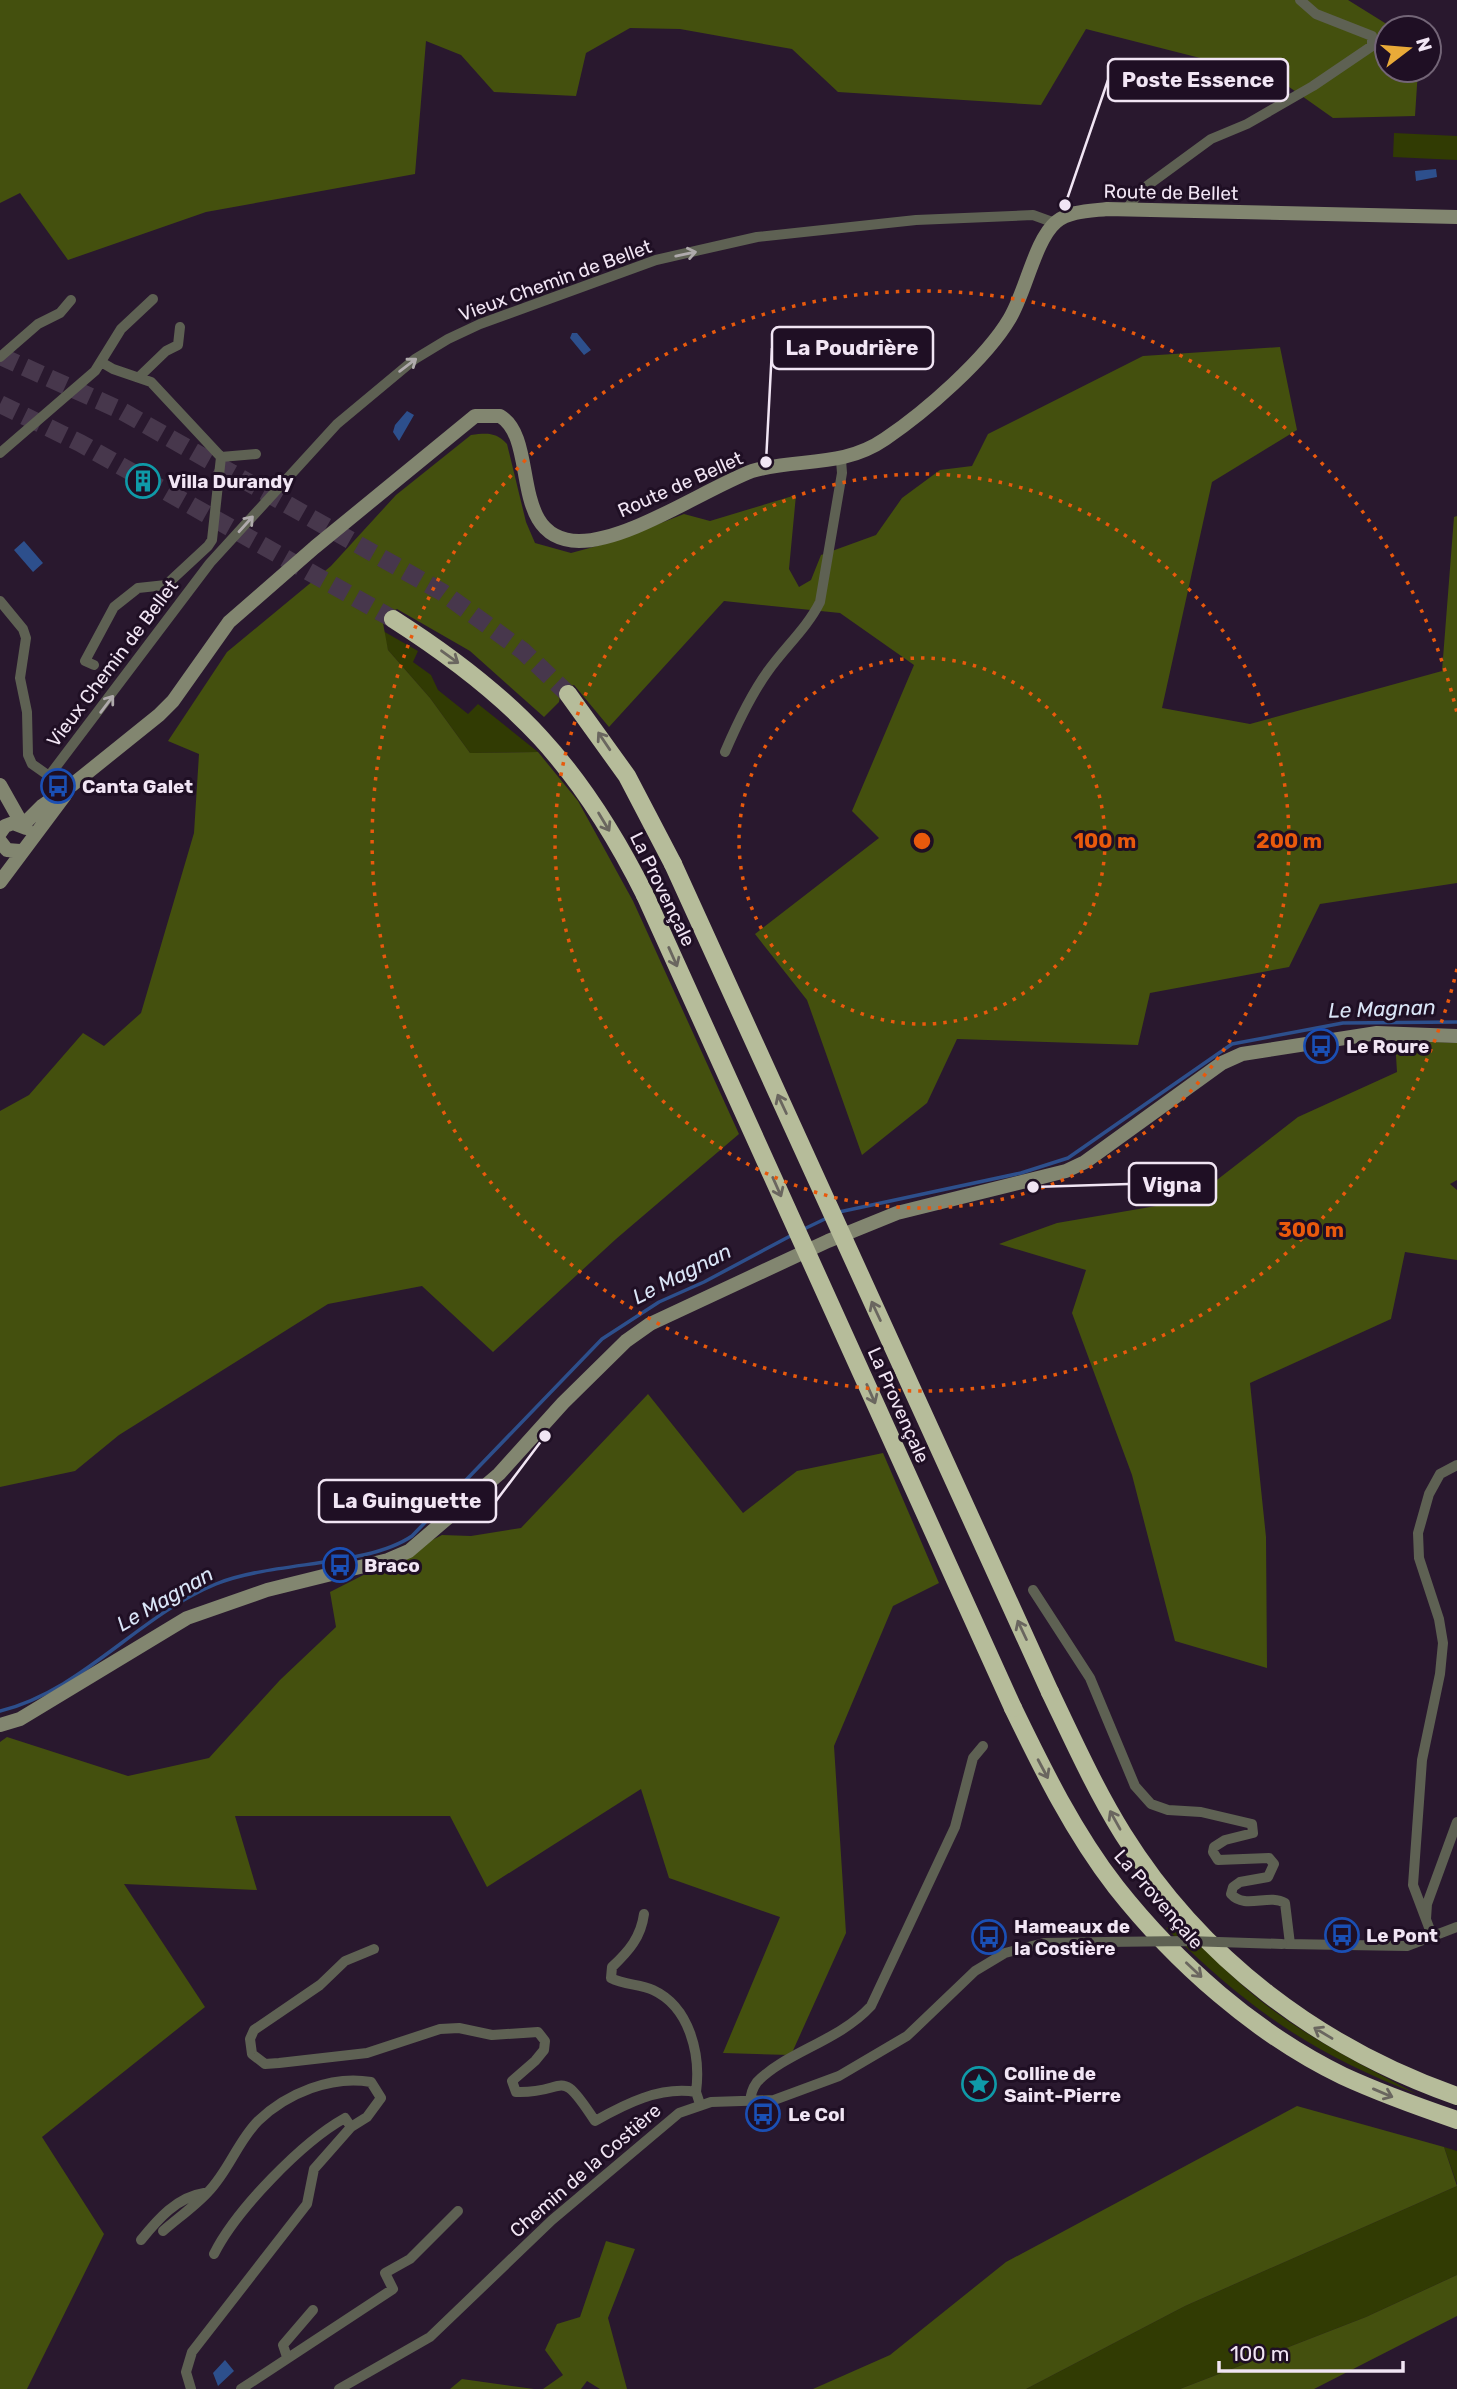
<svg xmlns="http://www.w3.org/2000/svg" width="1457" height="2389" font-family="Rubik,sans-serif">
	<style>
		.green { fill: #313b03 }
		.forest { fill: #44500e }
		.water { fill: #2d4f8c }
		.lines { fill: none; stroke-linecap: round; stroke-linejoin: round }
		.stream { stroke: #2d4f8c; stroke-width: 3.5 }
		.highway-tunnel { stroke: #47374c; stroke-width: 18; stroke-dasharray: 18 9; stroke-linecap: butt }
		.street { stroke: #5e6153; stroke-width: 10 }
		.secondary { stroke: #828670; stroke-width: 14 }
		.highway { stroke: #b6bc9a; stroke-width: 18 }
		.street-bridge { stroke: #5e6153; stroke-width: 10 }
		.highway-bridge { stroke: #b6bc9a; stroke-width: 18 }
		.oneway { stroke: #afaaac }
		.oneway2 { stroke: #6a665f }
		.ring { fill: none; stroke: #e8590c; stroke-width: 3.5; stroke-dasharray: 3.5 7 }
		.labels { text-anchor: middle; stroke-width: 6; stroke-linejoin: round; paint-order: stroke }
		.street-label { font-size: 19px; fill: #f1e5f4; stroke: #1f0f24 }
		.poi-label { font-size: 19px; font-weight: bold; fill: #f1e5f4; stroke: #1f0f24; text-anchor: start }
		.water-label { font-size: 21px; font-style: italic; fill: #dae5f7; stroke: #1f0f24 }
		.centre { fill: #e8590c; stroke: #1f0f24; stroke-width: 3.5 }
		.ring-label { font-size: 21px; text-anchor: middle; font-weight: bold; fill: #e8590c; stroke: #1f0f24; stroke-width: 6; stroke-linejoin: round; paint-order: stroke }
		.leader { fill: none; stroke: #f1e5f4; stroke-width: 2.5 }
		.callout-dot { fill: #f1e5f4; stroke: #1f0f24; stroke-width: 2.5 }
		.callout { fill: #1f0f24; stroke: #f1e5f4; stroke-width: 2.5 }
		.callout-label { font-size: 21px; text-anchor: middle; font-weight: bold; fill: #f1e5f4 }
	</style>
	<rect width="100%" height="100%" fill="#29182e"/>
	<path class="green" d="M1394,133l63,3v24l-64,-3z
		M383,631l35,20 -5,11 18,13 7,15 30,24 10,-10 60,48 -68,1 -40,-55 -42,-48z
		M1180,1923c28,30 57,60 90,85 46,34 97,60 147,86 -108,-42 -168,-85 -251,-166z
		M1444,2147l13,4v33z
		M1457,2186v89l-91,42 -186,72h-154l159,-83z"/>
	<path class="forest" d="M0,0h1348l45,28h-6v42h31l-3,46 -82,2 -58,-41 -189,-48 -45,76 -203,-13 -46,-43 -112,-20 -50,-1 -44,25 -10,43 -82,-4 -33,-37 -35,-14 -11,133 -209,38 -138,48 -48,-67 -20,10z
		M1280,347l17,83 -85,52 -50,226 88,16 192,-53 12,-154 3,-1v367l-137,21 -31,63 -139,26 -12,52 -181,-6 -30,64 -65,52 -55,-155 -52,-66 124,-96 -27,-27 62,-146 -74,-52 -116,-12 -115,126 -35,-42 -13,5 -2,12 -15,15 -74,-66 -73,-42 -8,4 -6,10 5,27 42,48 40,55 68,-1 40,49 55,100 106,233 -123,105 -123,113 -71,-66 -94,18 -209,131 -44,36 -75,16v-376l29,-16 54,-62 21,13 37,-33 53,-180 5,-79 -31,-13 59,-89 104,-86 65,-71 75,-60c16,-2 25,-3 36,9l19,78 9,21 36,10 41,-11 72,-28 26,7 86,-26 -7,74 10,18 12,-7 10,-25 55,-20 26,-37 38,-28 32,-4 16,-32 155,-78z
		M1395,1040l62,3v137l-7,4 7,6v70l-52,-8 -14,67 -141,64 16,154 1,131 -92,-27 -43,-166 -60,-162 14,-43 -87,-26 58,-21 134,-23 107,-83 99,-45z
		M648,1394l95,119 54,-42 86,-18 56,130 -46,23 -59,140 12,187 -55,122 -68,-2 57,-136 -111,-39 -28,-89 -154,98 -37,-71h-215l22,74 -133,-6 81,123 -163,130 62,97 -77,155h-27v-647l7,-5 121,39 81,-18 71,-78 56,-53 -6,-35 112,-57 29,1 50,-8z
		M1297,2106l147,41 13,39 -272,120 -159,83h-213l77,-34 116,-93z
		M606,2241l29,8 -27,69 19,71h-27l-13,-8 -6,8h-38l20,-14 -18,-25 12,-26 23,-7z
		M1457,2275v41l-143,73h-134l186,-72z
		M462,2379l72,10h-84z"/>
	<path class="water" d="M1436,169l1,8 -21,4 -1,-10z
		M572,333h5l14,17 -7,5 -14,-17z
		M407,411l7,4 -15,26 -6,-9 2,-7z
		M24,541l19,22 -10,9 -19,-22z
		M225,2360l9,11 -16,15 -5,-13z"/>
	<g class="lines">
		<path class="stream" d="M839,1212l182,-39 47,-15 164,-114 111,-21 114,-1
			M804,1229l25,-12
			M0,1711c82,-20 138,-95 216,-127 56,-23 151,-17 196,-48l190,-197 57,-37 45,-20 90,-48"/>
		<path class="highway-tunnel" d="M0,356l120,54 322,182 81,59 45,43
			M0,404l80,39 313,176"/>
		<path class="street" d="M1126,210l14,-19 71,-52 36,-15 66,-38 59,-40v-10l-56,-22 -16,-14
			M0,357l38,-33 22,-11 11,-13
			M101,362l12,7 38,13 70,75 35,-3
			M139,377l27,-26 12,-6 2,-18
			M0,453l95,-82 26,-42 32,-30
			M0,601l23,28 3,9 -6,40 7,34 1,43 4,9 17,12
			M94,665l-9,-4 29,-54 24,-19 28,-3 42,-39 4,-6 9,-83
			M725,752c12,-28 25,-56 43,-81 17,-24 39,-43 52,-69l22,-129 -1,-13
			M49,776l161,-213 127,-139 78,-65 33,-20 32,-15 176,-64 101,-23 159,-17 117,-5 22,8
			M49,776l4,22
			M1033,1590l57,88 45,108 16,18 17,6 33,2 51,12 1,9 -28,7 -11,7 -1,5 5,8 51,-2 5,6 -6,13 -28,5 -7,5 -2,7c14,16 38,-1 54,9l5,41
			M644,1914c-3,23 -15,37 -32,53l-1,11c13,7 29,6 42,12 37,17 48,65 43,102
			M1426,1919l1,-15 30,-82
			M1433,1938l-20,-53 9,-125 18,-86 3,-31 -4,-24 -20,-61 -1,-25 11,-39 11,-20 17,-9
			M1286,1944l121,2 50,-19
			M374,1949l-29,12 -25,24 -66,45 -4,9 2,15 13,10 14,-1 88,-10 73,-24 19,-1 33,7 46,-3 7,9 -1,9 -9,11 -23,20 4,11c53,2 41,-29 79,29 30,-17 65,-35 101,-29l4,12
			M750,2102c1,-8 2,-13 7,-20 29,-30 82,-41 114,-76l84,-179 18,-69 10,-12
			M163,2231c15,-13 32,-25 45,-39 20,-20 30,-51 50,-71 29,-28 74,-46 113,-39l10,16 -14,19 -16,10
			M141,2240c17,-21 36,-43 63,-47
			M287,2357l-4,-12 30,-35
			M191,2389l-5,-17 6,-20 115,-148 7,-35 37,-42 -6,-9c-43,24 -109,92 -131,136
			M241,2389l152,-100 -8,-16 25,-14 48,-48
			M339,2389l91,-52 122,-117 127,-107 32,-11 63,-2 65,-24 68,-40 68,-65 30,-18 39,-10 60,-1"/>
		<path class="secondary" d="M0,785l22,39
			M23,825l19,-19 30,-21 87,-70 14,-14 56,-79 86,-75 160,-131h25c40,24 7,124 79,125 50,0 124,-51 173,-70 46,-13 91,-3 133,-32 40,-27 101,-80 125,-121 16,-27 25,-78 46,-96 13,-11 34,-11 51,-13l350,8
			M0,833l5,-7 8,-3 13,5
			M0,841l7,9 13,1
			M0,882l65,-87
			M0,1725l20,-6 167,-101 80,-28 121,-30 21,-9 90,-77 64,-71 63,-62 24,-17 178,-83 69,-28 169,-42 19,-9 137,-99 20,-9 135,-21 80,3"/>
		<path class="highway" d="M393,619c122,78 187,146 252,276
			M568,694l59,82 46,88
			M1050,1692c23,48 45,97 73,142 78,125 197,214 334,262
			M1013,1708c30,62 61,125 103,179 60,76 140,147 227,189 37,17 76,31 114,44"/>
		<path class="street-bridge" d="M1104,1942l84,-1 94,3"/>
		<path class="highway-bridge" d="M673,864l377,828
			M645,895l368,813"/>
	</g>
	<defs><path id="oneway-shaft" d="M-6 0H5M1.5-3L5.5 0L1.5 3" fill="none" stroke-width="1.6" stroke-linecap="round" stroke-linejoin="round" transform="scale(1.75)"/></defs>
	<g class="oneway">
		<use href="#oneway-shaft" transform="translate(686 254) rotate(-12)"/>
		<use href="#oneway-shaft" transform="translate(408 365) rotate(-37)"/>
		<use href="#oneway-shaft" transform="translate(246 524) rotate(-48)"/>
		<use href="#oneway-shaft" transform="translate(107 704) rotate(-53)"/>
	</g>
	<g class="oneway2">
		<use href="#oneway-shaft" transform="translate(450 657) rotate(36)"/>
		<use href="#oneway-shaft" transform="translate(604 741) rotate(-124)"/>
		<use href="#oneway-shaft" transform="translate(604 822) rotate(59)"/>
		<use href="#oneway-shaft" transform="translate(673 957) rotate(66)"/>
		<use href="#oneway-shaft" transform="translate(782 1104) rotate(-115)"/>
		<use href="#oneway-shaft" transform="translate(777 1187) rotate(66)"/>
		<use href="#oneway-shaft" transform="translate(876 1311) rotate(-115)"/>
		<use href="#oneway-shaft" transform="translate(871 1394) rotate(66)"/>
		<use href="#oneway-shaft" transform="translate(1022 1630) rotate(-115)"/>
		<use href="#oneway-shaft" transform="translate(1043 1769) rotate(62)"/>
		<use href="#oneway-shaft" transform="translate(1115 1820) rotate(-119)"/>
		<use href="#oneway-shaft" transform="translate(1194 1970) rotate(43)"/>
		<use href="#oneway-shaft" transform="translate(1323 2033) rotate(-149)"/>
		<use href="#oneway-shaft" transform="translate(1383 2093) rotate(23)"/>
	</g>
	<g class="ring">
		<circle cx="922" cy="841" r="183"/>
		<circle cx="922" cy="841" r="367"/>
		<path d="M1457 969A550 550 0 1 1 1457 713"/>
	</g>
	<defs>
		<g id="building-ring" transform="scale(1.75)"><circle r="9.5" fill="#1f0f24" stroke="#0f9aa8" stroke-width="1.5"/><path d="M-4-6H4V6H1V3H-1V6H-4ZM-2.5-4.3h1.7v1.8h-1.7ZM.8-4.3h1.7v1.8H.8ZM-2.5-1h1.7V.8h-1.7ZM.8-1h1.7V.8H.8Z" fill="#0f9aa8"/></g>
		<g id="bus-ring" transform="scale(1.75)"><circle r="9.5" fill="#1f0f24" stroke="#1a4fb4" stroke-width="1.5"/><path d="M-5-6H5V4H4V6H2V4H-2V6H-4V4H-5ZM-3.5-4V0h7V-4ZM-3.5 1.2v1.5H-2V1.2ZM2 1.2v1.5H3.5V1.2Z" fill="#1a4fb4"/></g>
		<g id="sight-ring" transform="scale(1.75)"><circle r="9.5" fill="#1f0f24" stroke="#0f9aa8" stroke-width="1.5"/><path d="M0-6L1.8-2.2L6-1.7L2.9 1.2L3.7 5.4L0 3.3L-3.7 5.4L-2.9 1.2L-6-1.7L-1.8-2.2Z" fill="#0f9aa8"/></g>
	</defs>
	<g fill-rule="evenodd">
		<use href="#building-ring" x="143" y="481"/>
		<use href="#bus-ring" x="58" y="786"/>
		<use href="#bus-ring" x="1321" y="1046"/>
		<use href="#bus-ring" x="340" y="1565"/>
		<use href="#bus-ring" x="1342" y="1935"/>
		<use href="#bus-ring" x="989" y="1937"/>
		<use href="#sight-ring" x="979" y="2084"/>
		<use href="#bus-ring" x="763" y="2114"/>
	</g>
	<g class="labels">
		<g class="street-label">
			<text transform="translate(1171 192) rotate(1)" y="7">Route de Bellet</text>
			<text transform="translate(555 280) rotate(-20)" y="7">Vieux Chemin de Bellet</text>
			<text transform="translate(680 484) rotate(-24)" y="7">Route de Bellet</text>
			<text transform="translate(112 663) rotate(-53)" y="7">Vieux Chemin de Bellet</text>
			<text transform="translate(663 889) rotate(64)" y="7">La Provençale</text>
			<text transform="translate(899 1405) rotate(66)" y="7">La Provençale</text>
			<text transform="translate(1159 1899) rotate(49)" y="7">La Provençale</text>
			<text transform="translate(585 2170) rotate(-41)" y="7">Chemin de la Costière</text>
		</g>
		<g class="poi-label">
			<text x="168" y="488">Villa Durandy</text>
			<text x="82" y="793">Canta Galet</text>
			<text x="1346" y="1053">Le Roure</text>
			<text x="364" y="1572">Braco</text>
			<text x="1014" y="1933">Hameaux de<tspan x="1014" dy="22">la Costière</tspan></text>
			<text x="1366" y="1942">Le Pont</text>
			<text x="1004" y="2080">Colline de<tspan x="1004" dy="22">Saint-Pierre</tspan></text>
			<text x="788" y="2121">Le Col</text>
		</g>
		<g class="water-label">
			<text transform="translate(1382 1009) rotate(-2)" y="7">Le Magnan</text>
			<text transform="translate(682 1274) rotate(-27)" y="7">Le Magnan</text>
			<text transform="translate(165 1599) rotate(-30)" y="7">Le Magnan</text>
		</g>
	</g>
	<circle cx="922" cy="841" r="10" class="centre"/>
	<g class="ring-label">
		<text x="1105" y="848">100 m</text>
		<text x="1289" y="848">200 m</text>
		<text x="1311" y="1237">300 m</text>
	</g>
	<path class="leader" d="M1065 205L1108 80M766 462L772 348M1033 1187L1129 1184M545 1436L496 1501"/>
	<g class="callout-dot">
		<circle cx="1065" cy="205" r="7"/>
		<circle cx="766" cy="462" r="7"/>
		<circle cx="1033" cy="1187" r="7"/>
		<circle cx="545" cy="1436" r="7"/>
	</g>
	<g class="callout">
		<rect x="1108" y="59" width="180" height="42" rx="7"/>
		<rect x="772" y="327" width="161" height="42" rx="7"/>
		<rect x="1129" y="1163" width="87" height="42" rx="7"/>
		<rect x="319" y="1480" width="177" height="42" rx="7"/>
	</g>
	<g class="callout-label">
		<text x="1198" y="87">Poste Essence</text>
		<text x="852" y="355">La Poudrière</text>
		<text x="1172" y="1192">Vigna</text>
		<text x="407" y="1508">La Guinguette</text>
	</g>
	<g transform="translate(1408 49) rotate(74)"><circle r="33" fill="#1f0f24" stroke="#736577" stroke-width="2"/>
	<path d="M0-5L12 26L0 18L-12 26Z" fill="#e9aa38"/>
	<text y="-10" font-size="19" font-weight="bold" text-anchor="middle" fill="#f1e5f4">N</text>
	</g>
	<path d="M1219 2361v10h184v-10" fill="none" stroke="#f1e5f4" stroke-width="3.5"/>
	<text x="1230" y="2361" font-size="21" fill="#f1e5f4" stroke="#1f0f24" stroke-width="5" paint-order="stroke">100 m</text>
</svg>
